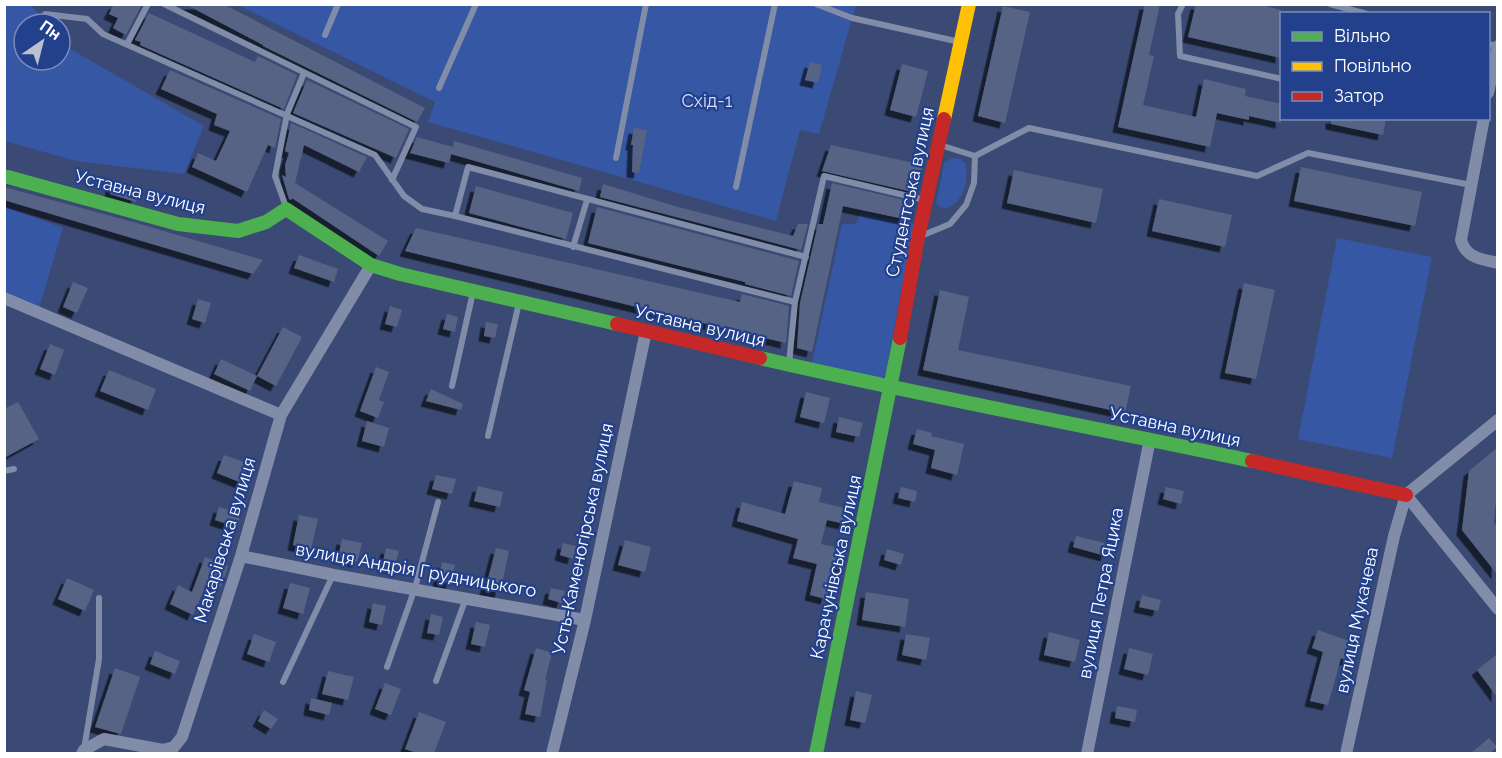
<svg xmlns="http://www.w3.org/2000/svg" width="1502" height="758" font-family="Raleway,sans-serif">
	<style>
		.green { fill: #3657a3 }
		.building { fill: #566384; filter: url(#shadow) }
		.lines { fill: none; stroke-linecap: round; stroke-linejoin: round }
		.lane { stroke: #818ca8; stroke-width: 6 }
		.street { stroke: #818ca8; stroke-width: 12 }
		.fast { stroke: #4caf50; stroke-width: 14 }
		.slow { stroke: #ffc107; stroke-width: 14 }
		.jam { stroke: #c62828; stroke-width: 14 }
		.labels { text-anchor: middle; stroke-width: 4.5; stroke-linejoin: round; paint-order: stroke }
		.park-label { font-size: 18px; fill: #d5dff8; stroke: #22408c }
		.street-label { font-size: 18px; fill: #fff; stroke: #22408c }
	</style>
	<defs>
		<filter id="shadow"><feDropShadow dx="-5.5" dy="5.5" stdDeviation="0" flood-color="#0009"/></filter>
	</defs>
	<rect width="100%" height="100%" fill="#3a4a74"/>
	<path class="green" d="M4,5h27l16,19h-23v36h36v-21l7,8 137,79 -20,48 -108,-13 -71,-20z
		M238,5h618l-37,129 -19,-4 -24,91 -348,-99 7,-20z
		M952,158l9,1 5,5c2,19 -2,39 -22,45l-8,-5 8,-41z
		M4,206l59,22 -26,87 -32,-14z
		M860,213l54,11 -29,152 -7,3 -66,-16 30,-139h14z
		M1337,238l95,19 -40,201 -94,-19z"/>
	<path class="building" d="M114,4h28l-16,31 -13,-7 5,-10 -9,-4z
		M185,4h38l202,104 -8,14 -154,-76v-1z
		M1145,4h15l-11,51 5,1 -11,49 53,12 8,-38 42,10 -1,7 36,8v19l-32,-7v4l-32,-7 -7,34 -92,-20z
		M1196,4h62l23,6v48l-93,-21z
		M1003,6l27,6 -25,111 -27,-7z
		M149,13l106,49 3,-6 39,19 -13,34 -144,-64 1,-3 -6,-2z
		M810,62l12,3 -4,18 -13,-3z
		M902,64l26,7 -12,46 -26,-7z
		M170,70l111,49 -6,29 -7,-3 -21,47 -55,-25 6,-14 18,8 14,-30 -16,-6 3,-11 -56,-25z
		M307,80l102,49 -13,29 -103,-45z
		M1331,118h55l-3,17 -52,-11z
		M291,123l76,34 -8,15 -55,-27 -9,38 93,58 -9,15 -87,-58 -1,2 -2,-1 -7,-24 4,2 -1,-12 4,-12 -4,-2z
		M634,128l13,2 -8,43 -7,-1 1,-27h-2z
		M417,137l36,10 1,-6 128,37 -3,13 -128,-37 1,-3 -3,12 -39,-10z
		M831,145l92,20 -6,28 -95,-22z
		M1301,167l121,25 -7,34 -121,-25z
		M1014,170l89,19 -7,34 -89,-20z
		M832,183l76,18 -4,18 -61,-13 -31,146 -15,-4 3,-45 18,-79h5z
		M603,184l75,23 115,29 5,-12h10l-7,26 -201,-53z
		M111,185l27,4 -2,13 -26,-8z
		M476,186l97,27 -7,26 -97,-26z
		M4,187l129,35 130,38 -10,14 -249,-74z
		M1159,199l73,16 -7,32 -73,-16z
		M597,207l202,54 -8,35 -46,-12v-2l-157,-39z
		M416,228l324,74 2,-8 47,12 -3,37 -381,-92z
		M299,255l39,14 -4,13 -40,-14z
		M73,282l15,6 -11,25 -14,-6z
		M1244,283l31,7 -19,89 -31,-6z
		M940,290l29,7 -11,53 173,36 -6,27 -202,-43z
		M198,299l13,4 -6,20 -13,-4z
		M390,306l12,4 -5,17 -12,-3z
		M447,314l11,3 -3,15 -12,-3z
		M486,322l12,2 -3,14 -11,-2z
		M283,327l19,10 -26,49 -19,-10z
		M50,344l14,6 -9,25 -15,-6z
		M221,359l36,17 -7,15 -36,-17z
		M376,367l13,5 -10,28 5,2 -6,16 -18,-7z
		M109,370l47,19 -8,21 -48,-19z
		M431,389l32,15 -2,6 -35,-9z
		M806,392l24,6 -6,25 -24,-6z
		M18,402l21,37 -35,19v-49z
		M839,417l24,6 -4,14 -23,-5z
		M367,421l22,7 -5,19 -22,-6z
		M917,429l15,4 -1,3 33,8 -7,31 -26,-7 4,-18 -22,-6z
		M1497,448v40l-3,35 3,4v47l-35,-44 7,-59z
		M224,455l25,9 -7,19 -25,-10z
		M436,475l20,4 -4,15 -20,-5z
		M794,481l28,7 -3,14 30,7 -4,15 -18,-4 -6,24 26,6 -4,21 -9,-2 -8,30 -16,-4 7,-31 -24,-6 5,-19 -61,-18 5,-19 43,12z
		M478,486l25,6 -3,15 -26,-6z
		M901,487l16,4 -2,11 -17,-4z
		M1166,487l18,4 -3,13 -18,-5z
		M219,507l22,6 -4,14 -22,-7z
		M299,515l19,4 -7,30 -18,-4z
		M1076,536l33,8 -3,12 -33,-9z
		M342,539l20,4 -5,19 -19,-4z
		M625,540l26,7 -6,25 -27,-7z
		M563,543l13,3 -3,13 -13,-4z
		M386,548l13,3 -5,18 -12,-3z
		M496,548l13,3 -9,42 -15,-3z
		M887,549l17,5 -3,11 -17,-5z
		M205,557l23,9 -7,21 -14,-5 -14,33 -23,-11 8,-19 14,7z
		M442,562l13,3 -4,19 -13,-3z
		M67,578l27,12 -9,21 -27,-12z
		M290,583l20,5 -7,26 -20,-6z
		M551,588l14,3 -3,12 -14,-4z
		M866,592l43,7 -4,28 -43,-7z
		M1142,595l19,5 -3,11 -19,-4z
		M373,603l13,3 -4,19 -13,-3z
		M431,614l12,3 -4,18 -12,-2z
		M476,622l14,3 -5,22 -14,-3z
		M1318,630l37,13 -6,18 -8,-3 -13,47 -18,-4 13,-49 -11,-4z
		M1049,632l31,8 -5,22 -31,-7z
		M254,634l22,8 -7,20 -22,-8z
		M906,634l24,4 -4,22 -24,-5z
		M536,648l16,5 -7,27h2l-7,37 -15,-3 5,-22 -6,-2z
		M1129,648l24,6 -5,21 -24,-6z
		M155,651l25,10 -5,13 -25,-10z
		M1497,654v43l-20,-27z
		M115,668l25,9 -19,57 -26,-7z
		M328,671l26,6 -6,23 -26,-6z
		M385,683l16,6 -10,26 -16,-6z
		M856,691l16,4 -7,28 -15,-3z
		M311,698l21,5 -3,12 -20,-5z
		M1117,706l20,4 -2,12 -20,-4z
		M264,710l14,9 -7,10 -13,-8z
		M419,712l27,10 -12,31h-17l-12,-4z
		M1489,738l8,9 -7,6h-19z"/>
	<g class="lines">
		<path class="lane" d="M164,4l252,123 -24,53
			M816,4l36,14 108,24
			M1183,4l-5,10 2,42 102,23
			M1330,4l37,10
			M45,14l42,5 16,15 272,121 29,41 18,13 33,7
			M325,35l13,-31
			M127,44l21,-40
			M1488,44l10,2
			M439,88l37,-84
			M975,156l54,-28 228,48 51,-23 163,32
			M616,158l30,-154
			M736,187l39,-183
			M286,207l-11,-31 12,-62 17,-41
			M921,236l29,-12 16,-19 8,-22 1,-27 -35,-11
			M573,247l14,-47
			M795,302l-340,-86 13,-49 338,90
			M789,364l6,-62 29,-126 101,24
			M452,386l21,-94
			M488,436l31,-133
			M4,471l10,-2
			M387,667l28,-79 23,-86
			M436,681l30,-83
			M283,682l50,-107
			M84,749l15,-90v-61"/>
		<path class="street" d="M1488,93l10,-47
			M1484,118l-23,122c5,18 20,19 37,23
			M4,298l277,117
			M1406,495l92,114
			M241,556l93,19 251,45
			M82,754l2,-4 20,-11 59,11 11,-3 8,-10 59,-181 40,-141 90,-150
			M552,754l33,-134 61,-289
			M1087,754l63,-315
			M1346,754l48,-218 12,-41 92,-75"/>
		<path class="fast" d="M8,177l170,47 60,7 28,-9 20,-13 85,56 29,9 217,50
			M760,358c164,38 328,68 492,103
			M816,754l84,-416"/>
		<path class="slow" d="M944,119l25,-115"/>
		<path class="jam" d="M617,324l143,34
			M900,338l18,-101 26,-118
			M1252,461l154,34"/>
	</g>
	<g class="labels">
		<g class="park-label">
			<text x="707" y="107">Схід-1</text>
		</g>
		<g class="street-label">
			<text transform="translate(140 192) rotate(14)" y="6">Уставна вулиця</text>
			<text transform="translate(910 192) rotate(-78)" y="6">Студентська вулиця</text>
			<text transform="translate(700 326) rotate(13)" y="6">Уставна вулиця</text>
			<text transform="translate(1175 427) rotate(12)" y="6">Уставна вулиця</text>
			<text transform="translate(583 539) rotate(-78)" y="6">Усть-Каменогірська вулиця</text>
			<text transform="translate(225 540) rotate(-73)" y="6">Макарівська вулиця</text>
			<text transform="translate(836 567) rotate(-78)" y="6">Карачунівська вулиця</text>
			<text transform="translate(416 570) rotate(10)" y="6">вулиця Андрія Грудницького</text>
			<text transform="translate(1101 593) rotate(-79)" y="6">вулиця Петра Яцика</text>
			<text transform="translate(1357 620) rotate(-78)" y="6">вулиця Мукачева</text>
		</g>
	</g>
	<rect width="1502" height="758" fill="none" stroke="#ffffff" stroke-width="12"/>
	<rect x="1280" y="12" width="210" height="108" fill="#22408c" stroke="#7a8cba" stroke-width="1.5"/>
	<rect x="1292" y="32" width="30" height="9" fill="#4caf50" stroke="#7a8cba" stroke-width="1.5"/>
	<text x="1334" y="42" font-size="18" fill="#ffffff">Вільно</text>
	<rect x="1292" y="62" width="30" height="9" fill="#ffc107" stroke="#7a8cba" stroke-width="1.5"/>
	<text x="1334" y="72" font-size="18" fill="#ffffff">Повільно</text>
	<rect x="1292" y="92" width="30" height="9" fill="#c62828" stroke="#7a8cba" stroke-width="1.5"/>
	<text x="1334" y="102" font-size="18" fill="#ffffff">Затор</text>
	<g transform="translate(42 42) rotate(35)"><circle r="28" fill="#22408c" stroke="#7a8cba" stroke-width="1.5"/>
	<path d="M0-4.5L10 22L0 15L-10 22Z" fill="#bac0ce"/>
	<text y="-9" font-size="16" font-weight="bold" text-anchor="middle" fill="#ffffff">Пн</text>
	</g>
</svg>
